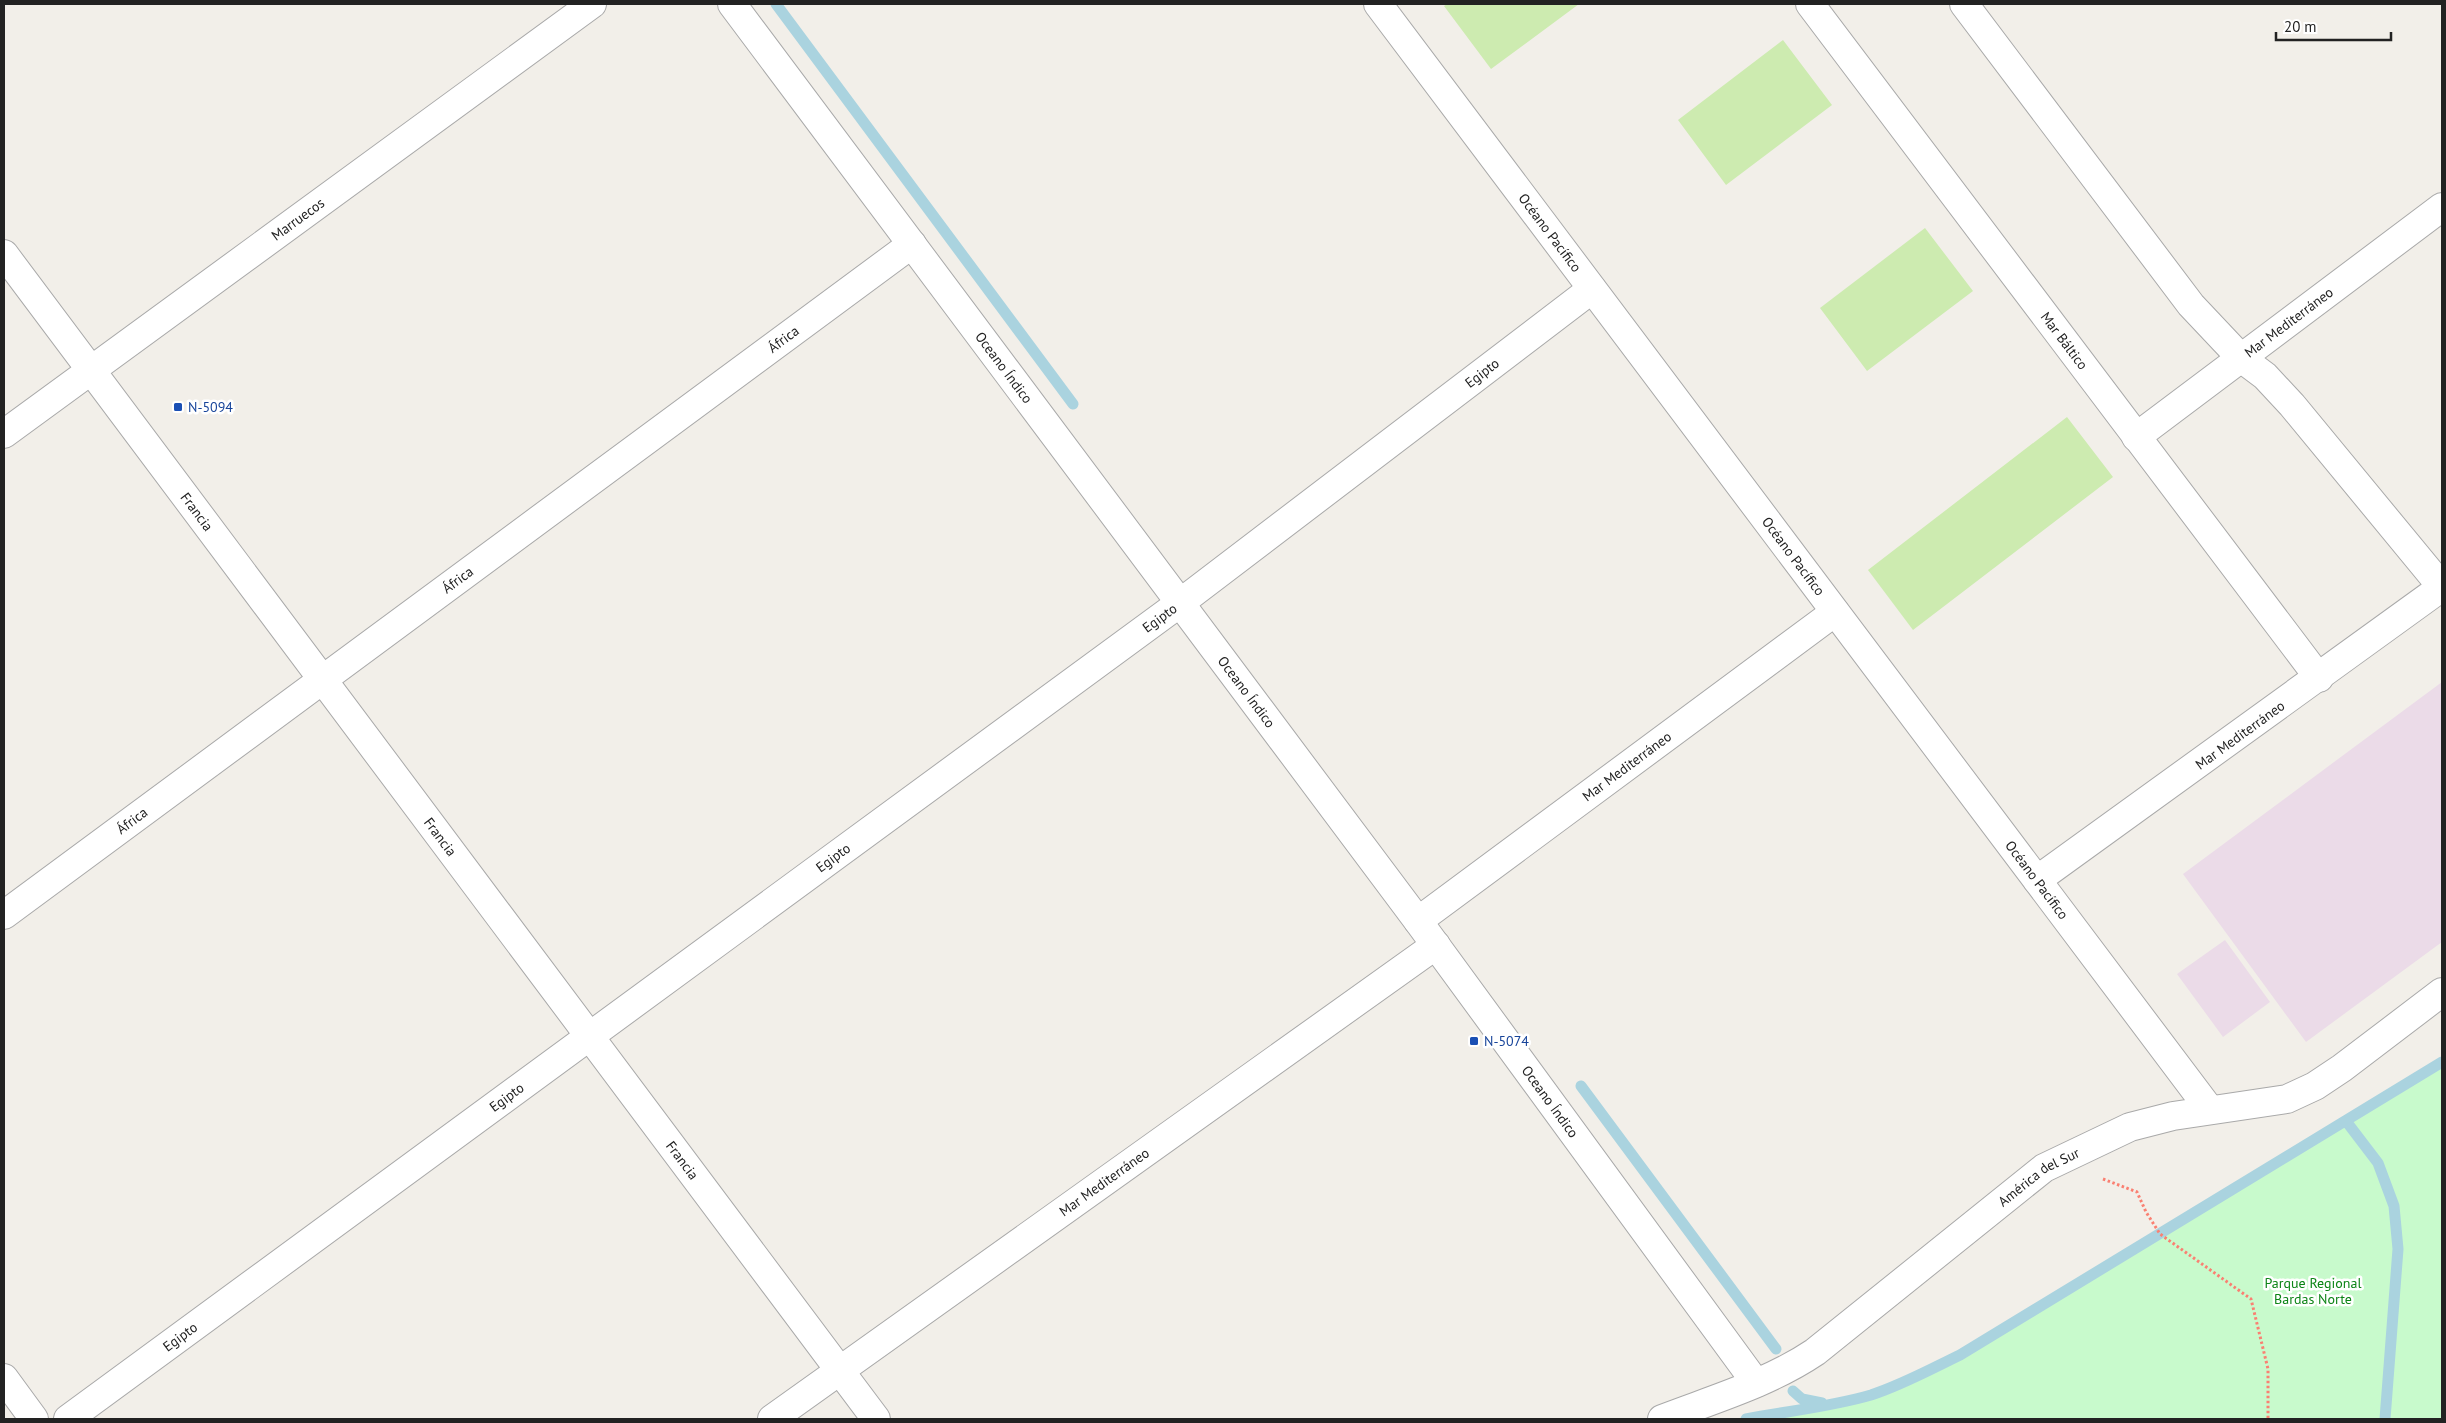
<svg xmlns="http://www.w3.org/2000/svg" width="2446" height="1423" font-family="'PT Sans',sans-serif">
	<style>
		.industrial { fill: #ebdbe8 }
		.grass { fill: #cdebb0 }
		.park { fill: #c8facc }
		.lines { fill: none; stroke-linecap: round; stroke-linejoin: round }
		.stream { stroke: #aad3df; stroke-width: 11 }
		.minor-casing { stroke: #a9a9a9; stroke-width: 30 }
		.path { stroke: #fa8072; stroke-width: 3; stroke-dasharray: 2.5 2.5; stroke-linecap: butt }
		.minor { stroke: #fff; stroke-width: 28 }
		.transit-dot { fill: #1a4fb4; stroke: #fff; stroke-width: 2 }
		.labels { text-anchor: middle; stroke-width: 5; stroke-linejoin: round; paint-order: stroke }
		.street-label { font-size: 14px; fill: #222; stroke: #fff }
		.transit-label { font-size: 14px; fill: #164399; stroke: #fff; text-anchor: start }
		.park-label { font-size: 14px; fill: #0c8416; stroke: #fff }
	</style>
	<rect width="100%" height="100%" fill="#f2efe9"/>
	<path class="industrial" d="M2442,682v260l-136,100 -123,-168z
		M2225,940l45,62 -47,35 -46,-63z"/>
	<path class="grass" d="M1447,4h132l-88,65 -47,-63z
		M1783,40l49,65 -106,80 -48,-65z
		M1925,228l48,63 -106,80 -47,-63z
		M2067,417l46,60 -200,153 -45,-60z"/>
	<path class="park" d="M2442,1062v357h-696c41,-8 84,-12 125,-24 31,-10 60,-26 89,-40z"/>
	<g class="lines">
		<path class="stream" d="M776,4l297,400
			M1581,1086l195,263
			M2346,1121l32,42 16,43 4,43 -13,170
			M1793,1391l9,8 20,4
			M1746,1419c41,-8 84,-12 125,-24 31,-10 60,-26 89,-40l482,-293"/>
		<g class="minor-casing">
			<g id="minor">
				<path id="s1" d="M732,4l686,917 338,462"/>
				<path id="s2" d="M1378,4l832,1106"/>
				<path id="s3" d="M1810,4l509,674"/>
				<path d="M1964,4l227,301 50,53 24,18 27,29 150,182 -405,293"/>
				<path id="s4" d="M4,254l872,1165"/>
				<path id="s5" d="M4,434l588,-430"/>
				<path id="s6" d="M2136,437l306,-230"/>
				<path id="s7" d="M4,915l908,-671"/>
				<path id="s8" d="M1418,921l417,-309"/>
				<path d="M4,1378l30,41"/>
				<path id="s9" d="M68,1419l1112,-816 412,-314"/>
				<path id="s10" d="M772,1419l664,-474"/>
				<path id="s11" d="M1662,1419c52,-20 107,-36 153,-67l229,-184 86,-41 43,-11 114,-17 28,-13 27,-18 100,-76"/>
			</g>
		</g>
		<path class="path" d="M2103,1179l34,13 9,20 14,22 91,65 17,70v50"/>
		<use href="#minor" class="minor"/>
	</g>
	<g class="transit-dot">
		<rect x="173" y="402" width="10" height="10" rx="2.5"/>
		<rect x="1469" y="1036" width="10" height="10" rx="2.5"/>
	</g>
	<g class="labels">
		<g class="street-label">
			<text dy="5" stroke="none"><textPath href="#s5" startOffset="364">Marruecos</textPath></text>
			<text dy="5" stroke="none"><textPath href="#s2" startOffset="286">Océano Pacífico</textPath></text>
			<text dy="5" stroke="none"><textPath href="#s6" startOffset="191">Mar Mediterráneo</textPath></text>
			<text dy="5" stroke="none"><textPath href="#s7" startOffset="969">África</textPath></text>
			<text dy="5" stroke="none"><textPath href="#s3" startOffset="422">Mar Báltico</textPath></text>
			<text dy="5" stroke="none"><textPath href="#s1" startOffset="454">Oceano Índico</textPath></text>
			<text dy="5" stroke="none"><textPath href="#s9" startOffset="1759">Egipto</textPath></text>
			<text dy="5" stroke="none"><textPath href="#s4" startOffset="322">Francia</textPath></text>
			<text dy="5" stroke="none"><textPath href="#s2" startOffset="691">Océano Pacífico</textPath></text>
			<text dy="5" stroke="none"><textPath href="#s7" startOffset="564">África</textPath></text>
			<text dy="5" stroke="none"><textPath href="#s9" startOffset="1354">Egipto</textPath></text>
			<text dy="5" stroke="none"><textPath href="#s1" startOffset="859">Oceano Índico</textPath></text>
			<text transform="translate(2240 735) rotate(-36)" y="5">Mar Mediterráneo</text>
			<text dy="5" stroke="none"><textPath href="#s8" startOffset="260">Mar Mediterráneo</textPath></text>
			<text dy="5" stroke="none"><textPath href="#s7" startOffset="159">África</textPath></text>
			<text dy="5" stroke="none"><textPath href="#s4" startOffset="728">Francia</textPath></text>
			<text dy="5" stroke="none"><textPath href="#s9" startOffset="949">Egipto</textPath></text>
			<text dy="5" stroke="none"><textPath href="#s2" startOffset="1096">Océano Pacífico</textPath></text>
			<text dy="5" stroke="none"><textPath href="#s9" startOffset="544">Egipto</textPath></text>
			<text dy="5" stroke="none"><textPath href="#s1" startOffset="1369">Oceano Índico</textPath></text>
			<text dy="5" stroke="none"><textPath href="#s4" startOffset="1132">Francia</textPath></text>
			<text dy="5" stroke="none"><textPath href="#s11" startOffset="452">América del Sur</textPath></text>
			<text dy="5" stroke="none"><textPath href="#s10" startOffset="408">Mar Mediterráneo</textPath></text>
			<text dy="5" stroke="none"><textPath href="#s9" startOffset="139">Egipto</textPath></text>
		</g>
		<g class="transit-label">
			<text x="188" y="412">N-5094</text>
			<text x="1484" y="1046">N-5074</text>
		</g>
		<g class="park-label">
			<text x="2313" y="1288">Parque Regional<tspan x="2313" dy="16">Bardas Norte</tspan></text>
		</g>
	</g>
	<rect width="2446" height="1423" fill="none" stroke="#222222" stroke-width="10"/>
	<path d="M2276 32v8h115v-8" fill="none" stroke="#222222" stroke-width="2.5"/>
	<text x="2284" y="32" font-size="15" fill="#222222" stroke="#ffffff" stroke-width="4" paint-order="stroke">20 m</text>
</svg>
